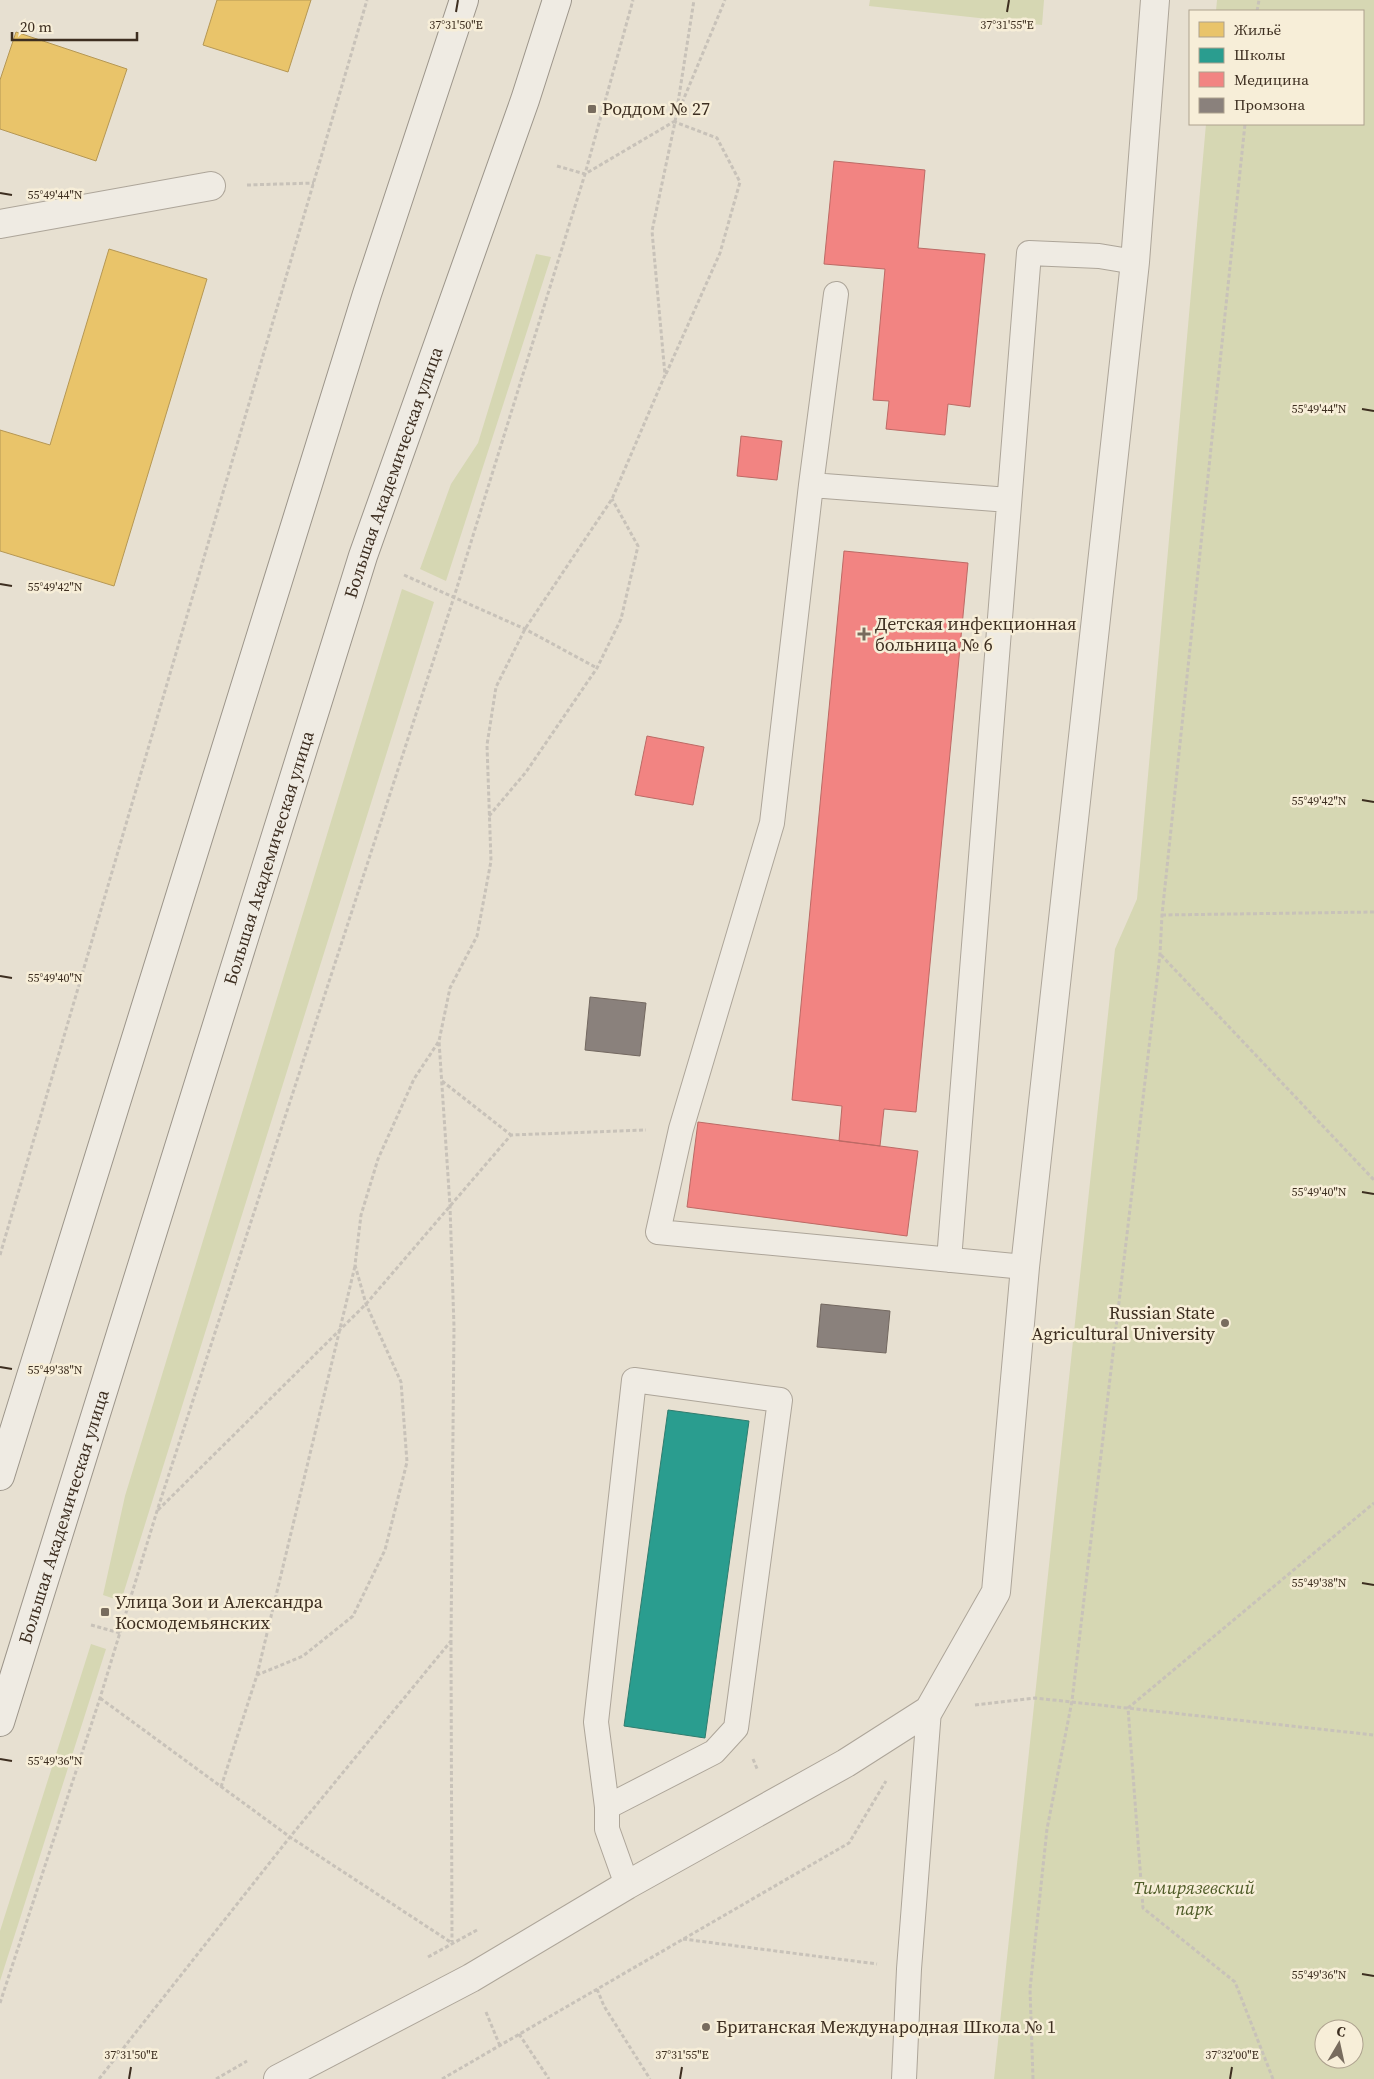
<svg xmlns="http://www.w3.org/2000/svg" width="1374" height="2079" font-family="'Source Serif 4',serif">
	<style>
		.green { fill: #d6d7b3; fill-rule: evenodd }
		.homes { fill: #e9c46a; stroke: #b59754 }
		.schools { fill: #2a9d8f; stroke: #307c6e }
		.health { fill: #f28482; stroke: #bc6a65 }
		.industry { fill: #8a817c; stroke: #736860 }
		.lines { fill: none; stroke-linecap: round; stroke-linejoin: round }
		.service-casing { stroke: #ada599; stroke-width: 26 }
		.minor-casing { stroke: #ada599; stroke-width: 30 }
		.secondary-casing { stroke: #9c958a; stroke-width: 30 }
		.path { stroke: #c8c2b9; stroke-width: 3; stroke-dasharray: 4 2.5; stroke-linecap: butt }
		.service { stroke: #efebe3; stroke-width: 24 }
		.minor { stroke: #efebe3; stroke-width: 28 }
		.secondary { stroke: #efebe3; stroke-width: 28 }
		.ticks { fill: none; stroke: #3d2e20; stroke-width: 2 }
		.poi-dot { fill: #786c5e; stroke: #f7eed8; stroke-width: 2 }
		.labels { text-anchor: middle; stroke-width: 5; stroke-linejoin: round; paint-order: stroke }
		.poi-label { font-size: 18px; fill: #3d2e20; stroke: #f7eed8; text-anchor: start }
		.street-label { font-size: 18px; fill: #3d2e20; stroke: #f7eed8 }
		.park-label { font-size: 18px; font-style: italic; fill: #4d5a26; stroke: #f7eed8 }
		.ticks-label { font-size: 12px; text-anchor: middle; fill: #3d2e20; stroke: #f7eed8; stroke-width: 5; stroke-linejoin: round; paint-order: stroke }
	</style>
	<rect width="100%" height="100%" fill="#e7e0d1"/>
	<path class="green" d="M870,0h174l-2,25 -173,-19z
		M1217,0h157v2079h-380l121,-1130 22,-50 69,-775h157v-113h-147zM1324,2029h30v30h-30z
		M536,254l15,3 -105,324 -26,-12 31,-85 27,-41z
		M402,589l32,13 -313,999 -18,-6 22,-99z
		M91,1644l15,5 -106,332v-50z"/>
	<path class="homes" d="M217,0h94l-23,72 -85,-27z
		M16,32l111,37 -31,92 -96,-32v-49z
		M109,249l98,30 -93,307 -114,-35v-121l50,15z"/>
	<path class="schools" d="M668,1410l81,11 -44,317 -81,-12z"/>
	<path class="health" d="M834,161l91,9 -7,78 67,6 -15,153 -22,-3 -3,31 -59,-6 3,-28 -16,-1 12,-131 -61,-5z
		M741,436l41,5 -5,39 -40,-4z
		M844,551l124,12 -52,549 -32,-3 -4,37 -41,-5 3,-35 -50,-6z
		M647,736l57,11 -11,58 -58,-10z
		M698,1122l220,29 -11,85 -220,-29z"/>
	<path class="industry" d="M590,997l56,6 -6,53 -55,-6z
		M821,1304l69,7 -4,42 -69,-6z"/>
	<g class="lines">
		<g class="service-casing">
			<path id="service" d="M811,485l25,-191
				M1009,500l-198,-15 -39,338 -91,306 -23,103 367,35
				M949,1260l80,-1007 70,3 36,6
				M607,1807l107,-55 22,-24 44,-328 -146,-20 -38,342 11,85v22l20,56
				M904,2079l5,-110 20,-259"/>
		</g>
		<g class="minor-casing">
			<path id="minor" d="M0,224l211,-38
				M278,2079l193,-101 156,-93 219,-122 83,-53 67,-118 29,-325 110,-1005 20,-262"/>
		</g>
		<g class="secondary-casing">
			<g id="secondary">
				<path d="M0,1476l367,-1182 97,-294"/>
				<path id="s1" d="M0,1722l363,-1166 162,-456 32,-100"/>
			</g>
		</g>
		<path class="path" d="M1257,11l2,-11
			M677,115l48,-115
			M557,166l28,8 90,-53
			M247,185l67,-2
			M666,374l54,-121 20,-71 -23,-44 -42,-16
			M404,575l121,54 72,39
			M489,816l37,-44 71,-104 24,-49 17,-73 -26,-47
			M1162,915l212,-3
			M1161,955l213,225
			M442,1081l69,54
			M0,1255l367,-1255
			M158,1510l208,-206 145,-169 135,-5
			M91,1625l29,8
			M451,1641l1,301
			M257,1675l98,-409
			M100,1698l190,139 162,106
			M975,1705l60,-7 339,37
			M753,1759l5,12
			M221,1787l36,-112 46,-19 50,-40 32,-66 22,-88 -6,-80 -35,-78 -11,-39 6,-50 17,-56 36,-80 25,-38
			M683,1939l194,25
			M428,1957l49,-27
			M597,1989l7,17 46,73
			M0,2003l100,-305 57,-187 297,-914 131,-423 48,-174
			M486,2012l14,34
			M519,2034l30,45
			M99,2079l191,-242 161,-196 3,-314 -4,-121 -11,-165 11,-53 27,-52 14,-75 -4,-116 9,-58 29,-58 87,-130 53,-124 -13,-144 23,-109 19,-122
			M216,2079l31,-18
			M442,2079l407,-236 37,-62
			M1033,2079l-3,-90 17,-160 25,-128 88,-747 2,-39 83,-791
			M1273,2079l-38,-97 -92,-74 -15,-200 246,-205"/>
		<use href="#service" class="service"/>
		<use href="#minor" class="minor"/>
		<use href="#secondary" class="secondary"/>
	</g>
	<path class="ticks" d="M456,12l2,-12M1007,12l2,-12M0,193l12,2M1362,409l12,2M0,584l12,2M1362,800l12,2M0,976l12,2M1362,1192l12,2M0,1367l12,2M1362,1583l12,2M0,1759l12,2M1362,1974l12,2M129,2079l2,-12M680,2079l2,-12M1230,2079l2,-12"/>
	<g class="poi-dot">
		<rect x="587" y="104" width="10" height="10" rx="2.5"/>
		<path d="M861.5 626.5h5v5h5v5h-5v5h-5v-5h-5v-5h5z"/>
		<circle cx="1225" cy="1323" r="5"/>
		<rect x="100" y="1607" width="10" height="10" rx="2.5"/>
		<circle cx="706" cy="2027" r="5"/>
	</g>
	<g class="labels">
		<g class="poi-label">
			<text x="602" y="115">Роддом № 27</text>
			<text x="875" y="630">Детская инфекционная<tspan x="875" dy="21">больница № 6</tspan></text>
			<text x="1215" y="1319" text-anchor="end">Russian State<tspan x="1215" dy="21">Agricultural University</tspan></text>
			<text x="115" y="1608">Улица Зои и Александра<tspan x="115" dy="21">Космодемьянских</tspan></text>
			<text x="716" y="2033">Британская Международная Школа № 1</text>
		</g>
		<g class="street-label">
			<text dy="6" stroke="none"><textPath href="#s1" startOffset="1310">Большая Академическая улица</textPath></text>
			<text dy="6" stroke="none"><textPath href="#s1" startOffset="905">Большая Академическая улица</textPath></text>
			<text dy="6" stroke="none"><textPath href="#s1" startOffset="215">Большая Академическая улица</textPath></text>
		</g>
		<g class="park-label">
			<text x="1194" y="1894">Тимирязевский<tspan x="1194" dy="21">парк</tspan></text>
		</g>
	</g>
	<g class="ticks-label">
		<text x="456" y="29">37°31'50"E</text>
		<text x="1007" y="29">37°31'55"E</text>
		<text x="55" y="199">55°49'44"N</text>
		<text x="1319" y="413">55°49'44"N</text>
		<text x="55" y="591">55°49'42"N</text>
		<text x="1319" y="805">55°49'42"N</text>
		<text x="55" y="982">55°49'40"N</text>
		<text x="1319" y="1196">55°49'40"N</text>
		<text x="55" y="1374">55°49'38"N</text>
		<text x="1319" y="1587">55°49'38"N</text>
		<text x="55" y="1765">55°49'36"N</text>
		<text x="1319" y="1979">55°49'36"N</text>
		<text x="131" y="2059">37°31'50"E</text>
		<text x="682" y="2059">37°31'55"E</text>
		<text x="1232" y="2059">37°32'00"E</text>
	</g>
	<rect x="1189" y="10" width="175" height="115" fill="#f7eed8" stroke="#ada18e"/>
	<rect x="1199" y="22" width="25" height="15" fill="#e9c46a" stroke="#ada18e"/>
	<text x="1234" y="35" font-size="15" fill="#3d2e20">Жильё</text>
	<rect x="1199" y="48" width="25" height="15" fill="#2a9d8f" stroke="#ada18e"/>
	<text x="1234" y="60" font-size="15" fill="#3d2e20">Школы</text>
	<rect x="1199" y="72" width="25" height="15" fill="#f28482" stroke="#ada18e"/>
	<text x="1234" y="85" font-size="15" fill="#3d2e20">Медицина</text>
	<rect x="1199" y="98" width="25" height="15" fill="#8a817c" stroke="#ada18e"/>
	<text x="1234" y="110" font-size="15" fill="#3d2e20">Промзона</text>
	<g transform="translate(1339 2044) rotate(9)"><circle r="24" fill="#f7eed8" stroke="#ada18e"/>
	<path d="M0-4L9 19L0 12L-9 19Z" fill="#786c5e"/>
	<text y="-8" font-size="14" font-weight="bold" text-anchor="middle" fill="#3d2e20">С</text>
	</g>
	<path d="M12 32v8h125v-8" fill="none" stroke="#3d2e20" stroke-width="2.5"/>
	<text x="20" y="32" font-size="15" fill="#3d2e20" stroke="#f7eed8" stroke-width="4" paint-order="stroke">20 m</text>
</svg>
